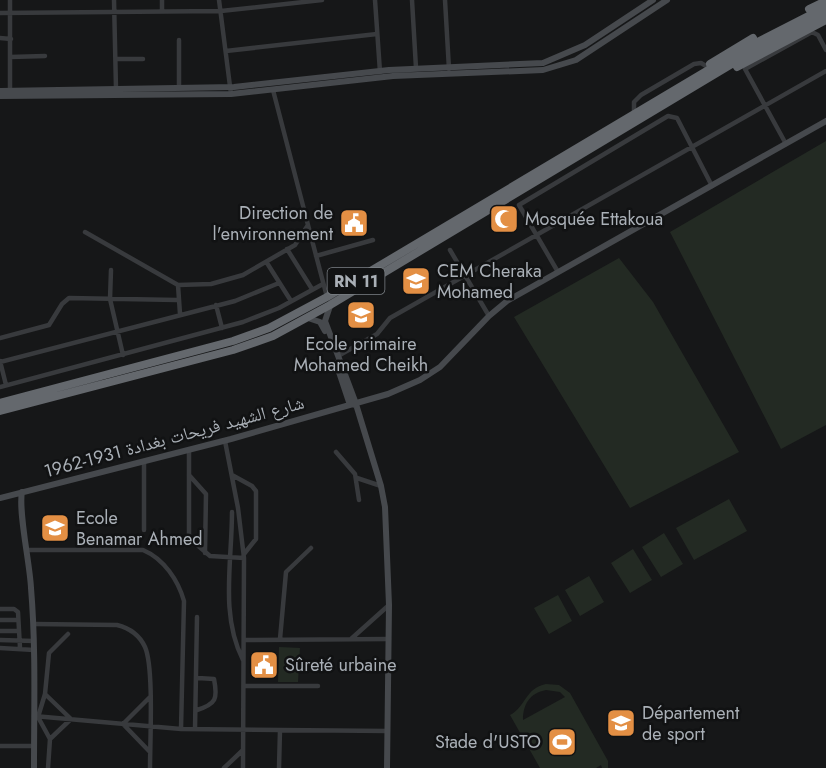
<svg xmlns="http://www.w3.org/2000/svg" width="826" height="768" font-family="Jost,'Noto Naskh Arabic',sans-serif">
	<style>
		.green { fill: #232a23; fill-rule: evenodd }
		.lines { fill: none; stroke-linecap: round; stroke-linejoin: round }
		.street { stroke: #383a3d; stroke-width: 4.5 }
		.secondary { stroke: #46494d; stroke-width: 6 }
		.highway { stroke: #64686d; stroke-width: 8 }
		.labels { text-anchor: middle; stroke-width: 5; stroke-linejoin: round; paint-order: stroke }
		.shield { fill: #111213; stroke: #7c8186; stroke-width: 1.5 }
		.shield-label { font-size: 16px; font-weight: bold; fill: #aab0b7 }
		.poi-label { font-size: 18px; fill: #aab0b7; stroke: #111213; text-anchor: start }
		.street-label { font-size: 18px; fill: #aab0b7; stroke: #111213 }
	</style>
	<rect width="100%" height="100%" fill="#161718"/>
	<path class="green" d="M826,141v284l-45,24 -111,-217z
		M619,258l34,44 86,150 -109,56 -116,-191z
		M729,499l18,32 -53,29 -18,-32z
		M664,533l19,31 -22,13 -19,-30z
		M633,549l19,31 -22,13 -19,-30z
		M589,576l15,26 -24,14 -15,-26z
		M558,595l14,26 -23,13 -15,-26z
		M279,647l21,1 -2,34h-20z
		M546,684l13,1 11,8 38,68v7h-6l-1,-3 -5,3h-56l-30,-53c16,-8 15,-27 36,-31zM546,690l14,2 5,5 -42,23c0,-16 7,-27 23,-30z"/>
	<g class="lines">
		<path class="street" d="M10,0v93
			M114,0l2,89
			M162,0v11
			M219,0l12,94
			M375,0l5,72
			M412,0l4,68
			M445,0l4,69
			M0,13l221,-2 101,-11
			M0,38l11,1
			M179,40v48
			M226,51l151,-17
			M10,57l35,-1
			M116,59h27
			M273,90l35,135
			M634,113v-11l7,-7 53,-31 7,-1 5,3
			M786,144l-41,-75 67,-37 6,3 8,15
			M85,232l93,53 33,-1 32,-9 52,-30 13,-20 19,72
			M287,249l25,40
			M450,250l39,66
			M316,256l57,-16
			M267,263l24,38
			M111,270l-1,29 13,56
			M558,272l-39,-67 149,-89 9,2 35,68
			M178,285l2,29
			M216,305l6,23
			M0,338l49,-13 13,-21 7,-6 108,2
			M338,356l39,-22 13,-16 436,-247
			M0,361l6,24
			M0,362l235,-61 44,-18
			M0,387l243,-65 36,-14 44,-24
			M225,441l13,67 6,50 -1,210
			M189,450v88l21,18 34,2
			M336,452l19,22 4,26
			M189,475l17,19 -1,59
			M232,475l20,11 4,5v48l-12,15
			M357,478l24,8
			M232,512c0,50 -12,103 11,148
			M144,530v-69
			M28,550h115c21,9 35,30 41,51l-3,128
			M0,609h14l4,3 2,36
			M0,620h18
			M34,624l83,1c12,3 22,9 28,22 9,20 5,95 5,121
			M0,631h19
			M280,639l6,-67 25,-24
			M351,639l38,-34
			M0,640l34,1
			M244,640l145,-1
			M0,648l34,2
			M244,686h74
			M45,694l-7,23 12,22 -2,29
			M149,698l-26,26 27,28
			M197,710c19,-6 21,-11 17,-31l-16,-1
			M34,716l147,13 207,2
			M195,729l2,-112
			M50,739l21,-20 -26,-25 4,-41 19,-19
			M0,746h34
			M224,768l19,-18
			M279,768l1,-38"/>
		<path class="secondary" d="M0,91l234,-4 155,-17 154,-7 42,-18 68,-45
			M0,96l231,-2 162,-18 150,-6 33,-10 91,-60
			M330,306l-5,15 30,80 26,85 4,21 4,98 -2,163
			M308,318l12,4 5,9
			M336,363l13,39 6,3
			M22,492c-4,19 8,72 9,96 5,60 3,120 3,180
			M0,498l231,-59 157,-45 32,-14 20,-13 49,-51 18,-15 319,-180"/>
		<path class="highway" d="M809,9l17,-8
			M710,64l43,-26
			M737,67l89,-47
			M0,403l233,-62 36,-13 58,-31 415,-247 84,-43
			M0,411l233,-61 40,-14 57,-31 415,-249 81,-43"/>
	</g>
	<defs>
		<g id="mosque-square" transform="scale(1.5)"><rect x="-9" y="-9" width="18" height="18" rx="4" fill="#e38f44" stroke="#111213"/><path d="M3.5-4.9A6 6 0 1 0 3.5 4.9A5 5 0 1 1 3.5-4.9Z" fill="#fff"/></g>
		<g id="civic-square" transform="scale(1.5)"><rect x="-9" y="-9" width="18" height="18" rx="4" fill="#e38f44" stroke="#111213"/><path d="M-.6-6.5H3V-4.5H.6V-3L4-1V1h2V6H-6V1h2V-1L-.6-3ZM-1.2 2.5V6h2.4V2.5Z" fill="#fff"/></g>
		<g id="school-square" transform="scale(1.5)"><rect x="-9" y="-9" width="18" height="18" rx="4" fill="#e38f44" stroke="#111213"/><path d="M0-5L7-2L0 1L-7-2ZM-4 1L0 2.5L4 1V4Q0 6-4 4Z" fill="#fff"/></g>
		<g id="university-square" transform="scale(1.5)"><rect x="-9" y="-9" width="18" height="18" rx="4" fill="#e38f44" stroke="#111213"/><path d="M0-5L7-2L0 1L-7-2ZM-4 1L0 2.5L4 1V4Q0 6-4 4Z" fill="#fff"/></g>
		<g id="stadium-square" transform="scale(1.5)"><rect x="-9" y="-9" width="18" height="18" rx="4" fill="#e38f44" stroke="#111213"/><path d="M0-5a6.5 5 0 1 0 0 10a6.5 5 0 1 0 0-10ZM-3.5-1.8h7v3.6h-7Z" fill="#fff"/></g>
	</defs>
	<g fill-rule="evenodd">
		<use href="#mosque-square" x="504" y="219"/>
		<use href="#civic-square" x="354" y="223"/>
		<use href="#school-square" x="416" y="281"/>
		<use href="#school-square" x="361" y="315"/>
		<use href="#school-square" x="55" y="528"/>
		<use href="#civic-square" x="264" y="665"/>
		<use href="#university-square" x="621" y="723"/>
		<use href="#stadium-square" x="562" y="742"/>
	</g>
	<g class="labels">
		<rect class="shield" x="327.5" y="268" width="57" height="26" rx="4.5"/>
		<g class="shield-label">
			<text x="356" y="287">RN 11</text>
		</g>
		<g class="poi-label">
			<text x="333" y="219" text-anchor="end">Direction de<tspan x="333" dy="21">l'environnement</tspan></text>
			<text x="525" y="225">Mosquée Ettakoua</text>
			<text x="437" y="277">CEM Cheraka<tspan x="437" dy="21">Mohamed</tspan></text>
			<text x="361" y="350" text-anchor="middle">Ecole primaire<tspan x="361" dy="21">Mohamed Cheikh</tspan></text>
			<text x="76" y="524">Ecole<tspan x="76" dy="21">Benamar Ahmed</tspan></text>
			<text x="285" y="671">Sûreté urbaine</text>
			<text x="642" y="719">Département<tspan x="642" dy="21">de sport</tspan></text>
			<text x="541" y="748" text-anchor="end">Stade d'USTO</text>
		</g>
		<g class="street-label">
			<text transform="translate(174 437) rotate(-15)" y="6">شارع الشهيد فريحات بغدادة 1931-1962</text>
		</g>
	</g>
</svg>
